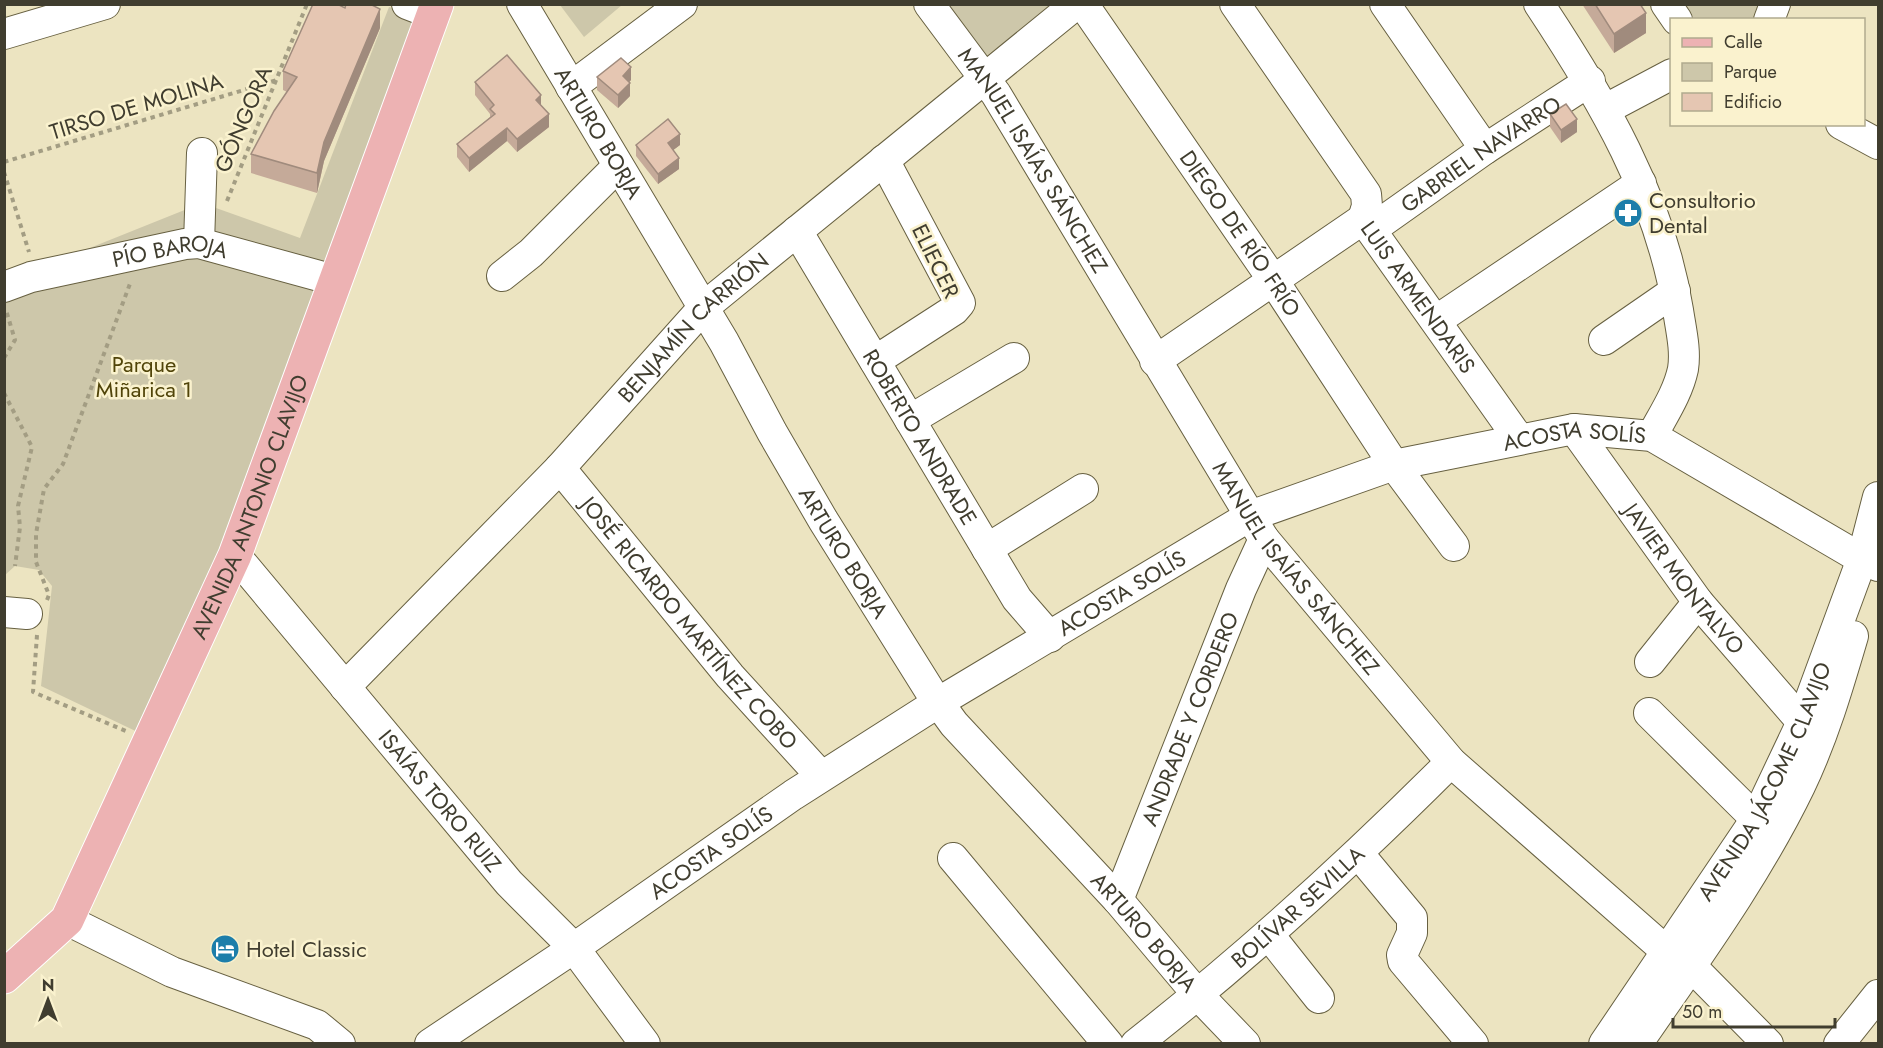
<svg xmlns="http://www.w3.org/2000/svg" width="1883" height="1048" font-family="Jost,sans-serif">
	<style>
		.green { fill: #cdc7aa }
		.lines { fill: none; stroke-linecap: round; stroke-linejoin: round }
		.minor-casing { stroke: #676041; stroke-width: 32 }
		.major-casing { stroke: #fff; stroke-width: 35 }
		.path { stroke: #a39d83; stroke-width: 4; stroke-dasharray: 4.5 4.5; stroke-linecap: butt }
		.minor { stroke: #fff; stroke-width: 30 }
		.major { stroke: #edb2b3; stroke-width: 33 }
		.wall { fill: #c5aa99 }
		.shaded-wall { fill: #a08b7d }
		.building { fill: #e5c6b2; stroke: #a08b7d; stroke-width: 1.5 }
		.labels { text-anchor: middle; stroke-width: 5; stroke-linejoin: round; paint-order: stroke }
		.street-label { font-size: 22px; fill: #403d2f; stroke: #faf2ce }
		.poi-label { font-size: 22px; fill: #403d2f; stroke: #faf2ce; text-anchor: start }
		.park-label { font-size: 22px; fill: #504409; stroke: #faf2ce }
	</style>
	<rect width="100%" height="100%" fill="#ece4c1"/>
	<path class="green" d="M560,5h62l-38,32z
		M949,5h104l-67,51z
		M1675,5h89l-5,11 -5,4 -68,-1z
		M389,7l35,12 -130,365 -148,352 -105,-50 11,-100 -13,-16 -24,-4 -10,9v-293l197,-79 98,35z"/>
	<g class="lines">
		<g class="minor-casing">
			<g id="minor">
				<path d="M407,4l26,10"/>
				<path id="s1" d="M522,4l202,338 48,90 51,88 107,171 24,33 164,176 80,95 47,49"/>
				<path id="s2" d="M929,4l67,90 268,445 187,223 214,188 26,16 77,78"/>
				<path id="s3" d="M1083,4l190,276 121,185 60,81"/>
				<path id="s4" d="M1235,4l131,190 1,12 -4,13 156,220"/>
				<path d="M1385,4l100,145"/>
				<path d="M1539,4c63,95 121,193 139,306 3,20 8,40 5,59 -5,24 -20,46 -31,67"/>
				<path d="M1666,4l11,16"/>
				<path d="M1769,20l6,-16"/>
				<path d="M4,34l101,-30"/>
				<path d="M571,87l111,-83"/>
				<path d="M1606,109l66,-35"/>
				<path d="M1841,124l37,20"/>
				<path id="s5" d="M1372,229l113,-80 105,-68"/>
				<path id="s6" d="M797,231l220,368 33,38"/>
				<path d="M199,243l3,-90"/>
				<path d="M502,276l29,-23 87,-87"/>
				<path id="s7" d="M4,287l27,-10 154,-33 14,-1 135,37"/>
				<path d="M1437,320l204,-137"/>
				<path d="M1604,340l71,-49"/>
				<path d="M875,361l79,-51 6,-7 -76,-143"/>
				<path d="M1155,361l208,-142"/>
				<path d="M910,420l104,-62"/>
				<path id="s8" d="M1574,429l124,173 104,120"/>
				<path id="s9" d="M560,468l170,208 91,100"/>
				<path d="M987,549l96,-60"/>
				<path id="s10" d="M235,555l274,328 65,65 71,96"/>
				<path d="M4,612l23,2"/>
				<path d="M1650,662l48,-60"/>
				<path id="s11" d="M345,687l215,-219 144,-161 372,-303"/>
				<path d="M1649,713l107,106"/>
				<path d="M1358,853l54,65v15l-10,22 1,6 70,83"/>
				<path d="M953,858l155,186"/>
				<path id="s12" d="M1118,900l123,-311 23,-50"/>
				<path d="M67,920l105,52 145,53 23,19"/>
				<path d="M1269,935l50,63"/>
				<path id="s13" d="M430,1044l144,-96 219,-153 146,-93 311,-186 144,-51 180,-36 78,7 210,123 16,7"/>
				<path id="s14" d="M1136,1044c111,-87 215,-182 315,-282"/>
				<path id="s15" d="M1604,1044l152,-225 46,-97 60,-163 16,-62"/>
				<path d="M1637,1044c57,-83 119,-167 163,-258 23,-48 38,-99 53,-150"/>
				<path d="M1839,1044l39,-49"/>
			</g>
		</g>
		<g class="major-casing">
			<g id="major">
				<path id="s16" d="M4,977l63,-57 168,-365 202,-551"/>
			</g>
		</g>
		<path class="path" d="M4,162l273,-82
			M4,172l25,80
			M227,201l80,-197
			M4,358l11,-18 -9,-30
			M4,393l28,54 -14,59 2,21 -5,39
			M47,600l2,-5 -13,-33v-28l8,-45 19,-25 68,-183
			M37,635l-4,57 93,39"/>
		<use href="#minor" class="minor"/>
		<use href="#major" class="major"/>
	</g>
	<path class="wall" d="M1582,4h58l6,29 -32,20z
		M380,28l-56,133 -7,32 -66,-20v-19l36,-62 -4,-2v-19z
		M597,77l34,3 -2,2 1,14 -12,12 -21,-18z
		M475,82l66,24 8,21 -32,25 -10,-11 -38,31 -12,-15v-13l33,-27v-3l-15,-19z
		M1550,114l27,18 -16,11 -11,-16z
		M636,145h44l-7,5 6,19 -21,15 -22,-28z"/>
	<path class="shaded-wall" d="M380,9v19l-56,133 -7,32v-20l7,-31z
		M1646,13v20l-32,20v-19z
		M631,67v13l-8,9v-13z
		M630,83v13l-12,12v-13z
		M541,95v13l-5,-8z
		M549,114v13l-32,25v-13z
		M1577,119v13l-16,11v-13z
		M507,128v13l-38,31v-14z
		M680,134v11l-12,9v-11z
		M679,158v11l-21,15v-10z"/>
	<path class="building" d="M313,4h24l8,4 1,-4h24l10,5 -56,133 -7,31 -66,-19 23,-43 23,-34 -14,-6z
		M1595,4h45l6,9 -32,21z
		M507,55l34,40 -5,5 13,14 -32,25 -10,-11 -38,30 -12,-14 38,-30 -5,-5 4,-4 -19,-23z
		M621,58l10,9 -8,9 7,7 -12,12 -21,-18z
		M1566,104l11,15 -16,11 -11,-16z
		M668,119l12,15 -12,9 11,15 -21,16 -22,-29z"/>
	<defs>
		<g id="pharmacy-disc" transform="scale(1.5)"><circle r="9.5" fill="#1d7eaa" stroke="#faf2ce"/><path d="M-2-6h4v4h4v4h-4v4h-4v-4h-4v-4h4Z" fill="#fff"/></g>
		<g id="hotel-disc" transform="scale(1.5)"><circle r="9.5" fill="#1d7eaa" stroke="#faf2ce"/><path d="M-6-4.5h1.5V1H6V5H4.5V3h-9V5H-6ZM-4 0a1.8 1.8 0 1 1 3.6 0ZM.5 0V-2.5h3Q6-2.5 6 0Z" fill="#fff"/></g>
	</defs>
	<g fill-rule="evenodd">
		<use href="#pharmacy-disc" x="1628" y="213"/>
		<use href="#hotel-disc" x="225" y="949"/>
	</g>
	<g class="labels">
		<g class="street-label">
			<text transform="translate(136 106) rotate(-17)" y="8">TIRSO DE MOLINA</text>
			<text transform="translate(243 119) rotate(-67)" y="8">GÓNGORA</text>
			<text dy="8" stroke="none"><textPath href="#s1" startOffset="150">ARTURO BORJA</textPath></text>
			<text dy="8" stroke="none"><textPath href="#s5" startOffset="132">GABRIEL NAVARRO</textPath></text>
			<text dy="8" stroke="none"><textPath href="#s2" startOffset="188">MANUEL ISAÍAS SÁNCHEZ</textPath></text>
			<text dy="8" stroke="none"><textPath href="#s3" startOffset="278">DIEGO DE RÍO FRÍO</textPath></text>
			<text dy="8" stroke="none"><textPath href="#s7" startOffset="171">PÍO BAROJA</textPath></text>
			<text transform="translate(936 261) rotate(64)" y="8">ELIECER</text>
			<text dy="8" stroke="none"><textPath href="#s4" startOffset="352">LUIS ARMENDARIS</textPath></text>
			<text dy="8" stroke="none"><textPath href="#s11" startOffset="501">BENJAMÍN CARRIÓN</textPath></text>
			<text dy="8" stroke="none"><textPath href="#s6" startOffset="240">ROBERTO ANDRADE</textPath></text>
			<text dy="8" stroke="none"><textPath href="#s13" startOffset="1312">ACOSTA SOLÍS</textPath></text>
			<text dy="8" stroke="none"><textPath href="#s16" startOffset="537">AVENIDA ANTONIO CLAVIJO</textPath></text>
			<text dy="8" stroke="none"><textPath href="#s1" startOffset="636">ARTURO BORJA</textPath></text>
			<text dy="8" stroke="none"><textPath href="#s2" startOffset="674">MANUEL ISAÍAS SÁNCHEZ</textPath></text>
			<text dy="8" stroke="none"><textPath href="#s8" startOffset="186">JAVIER MONTALVO</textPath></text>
			<text dy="8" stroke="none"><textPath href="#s13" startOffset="826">ACOSTA SOLÍS</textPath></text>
			<text dy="8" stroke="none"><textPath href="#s9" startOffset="202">JOSÉ RICARDO MARTÍNEZ COBO</textPath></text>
			<text dy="8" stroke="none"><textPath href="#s12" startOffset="195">ANDRADE Y CORDERO</textPath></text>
			<text dy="8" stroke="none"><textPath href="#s15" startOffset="309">AVENIDA JÁCOME CLAVIJO</textPath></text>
			<text dy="8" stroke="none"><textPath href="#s10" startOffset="320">ISAÍAS TORO RUIZ</textPath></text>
			<text dy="8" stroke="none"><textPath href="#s13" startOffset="340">ACOSTA SOLÍS</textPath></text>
			<text dy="8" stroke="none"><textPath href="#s14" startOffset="212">BOLÍVAR SEVILLA</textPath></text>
			<text dy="8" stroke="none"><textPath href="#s1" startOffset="1122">ARTURO BORJA</textPath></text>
		</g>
		<g class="poi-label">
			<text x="1649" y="208">Consultorio<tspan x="1649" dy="25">Dental</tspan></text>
			<text x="246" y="957">Hotel Classic</text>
		</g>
		<g class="park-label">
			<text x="144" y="372">Parque<tspan x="144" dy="25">Miñarica 1</tspan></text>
		</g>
	</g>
	<rect width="1883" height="1048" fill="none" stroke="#403d2f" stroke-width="12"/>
	<rect x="1670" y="18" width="195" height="108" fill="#faf2ce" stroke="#b0aa8e" stroke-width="1.5"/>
	<rect x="1682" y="38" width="30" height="9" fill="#edb2b3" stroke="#b0aa8e" stroke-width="1.5"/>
	<text x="1724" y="48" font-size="18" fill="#403d2f">Calle</text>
	<rect x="1682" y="63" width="30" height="18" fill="#cdc7aa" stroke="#b0aa8e" stroke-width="1.5"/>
	<text x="1724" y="78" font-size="18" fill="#403d2f">Parque</text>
	<rect x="1682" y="93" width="30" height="18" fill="#e5c6b2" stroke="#b0aa8e" stroke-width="1.5"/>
	<text x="1724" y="108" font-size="18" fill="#403d2f">Edificio</text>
	<g transform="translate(48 1000)" stroke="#faf2ce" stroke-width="4.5" paint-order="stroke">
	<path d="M0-4.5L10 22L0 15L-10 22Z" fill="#403d2f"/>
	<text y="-9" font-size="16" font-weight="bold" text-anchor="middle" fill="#403d2f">N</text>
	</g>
	<path d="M1673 1018v9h162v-9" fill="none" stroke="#403d2f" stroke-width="3"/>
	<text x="1682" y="1018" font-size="18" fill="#403d2f" stroke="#faf2ce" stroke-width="4.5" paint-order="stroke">50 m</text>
</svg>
